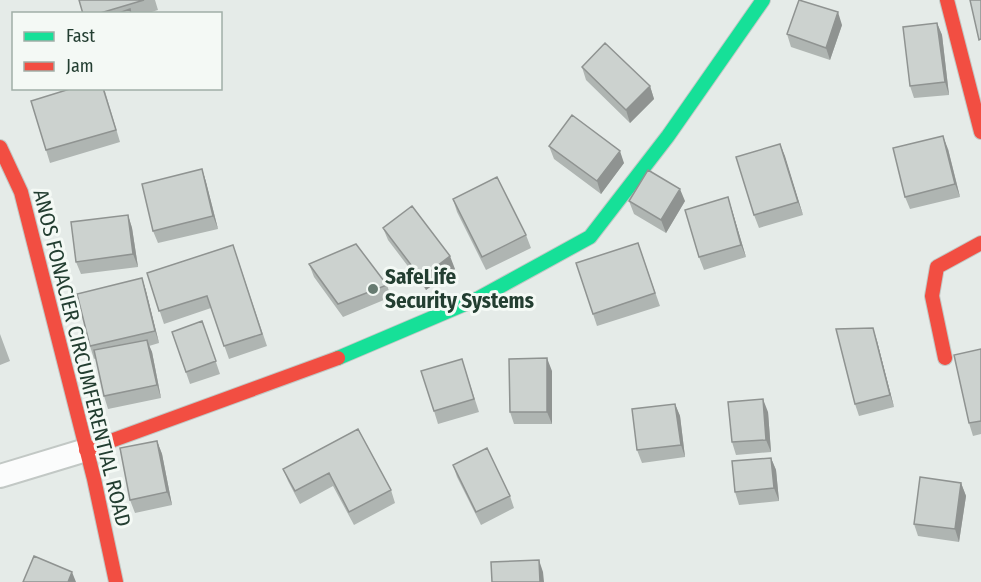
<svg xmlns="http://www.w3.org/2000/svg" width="981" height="582" font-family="'Fira Sans Condensed',sans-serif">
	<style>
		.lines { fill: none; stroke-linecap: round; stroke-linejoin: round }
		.street-casing { stroke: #c2c8c5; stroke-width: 26 }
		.fast-casing { stroke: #c1c8c5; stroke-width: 16 }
		.jam-casing { stroke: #c1c8c5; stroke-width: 16 }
		.street { stroke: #fbfcfc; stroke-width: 22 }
		.fast { stroke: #16e098; stroke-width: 14 }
		.jam { stroke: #f24e42; stroke-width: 14 }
		.wall { fill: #afb5b2 }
		.shaded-wall { fill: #8f9391 }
		.building { fill: #ccd2cf; stroke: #8f9391; stroke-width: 1.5 }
		.poi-dot { fill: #677b71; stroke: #f4f9f5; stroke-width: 2 }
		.labels { text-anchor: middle; stroke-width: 6; stroke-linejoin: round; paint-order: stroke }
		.poi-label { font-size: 21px; font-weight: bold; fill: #233e31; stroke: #f4f9f5; text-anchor: start }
		.street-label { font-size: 21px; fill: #233e31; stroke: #f4f9f5 }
	</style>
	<rect width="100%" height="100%" fill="#e5ebe8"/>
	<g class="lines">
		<g class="street-casing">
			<path id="street" d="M0,476l86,-26"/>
		</g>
		<g class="fast-casing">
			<path id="fast" d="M338,358l141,-60 111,-61 78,-101 95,-136"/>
		</g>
		<g class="jam-casing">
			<path id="jam" d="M947,0l34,132
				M0,147l21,45 73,287 22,103
				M945,358l-13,-62 5,-29 44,-24
				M86,450l252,-92"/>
		</g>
		<use href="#street" class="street"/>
		<use href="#fast" class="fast"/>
		<use href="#jam" class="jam"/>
	</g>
	<path class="wall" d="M79,0h76l3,10 -13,4h-62z
		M937,23l5,12 7,60 -35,3 -4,-12z
		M842,25l-12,35 -39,-13 -4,-13z
		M582,67l68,19 4,13 -24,24 -44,-43z
		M72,88h32l16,54 -70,21 -4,-13z
		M780,144l23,71 -44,13 -5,-13z
		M549,146l75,17 -23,31 -47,-35z
		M948,149l12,48 -50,12 -5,-12z
		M202,169l4,13 12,47 -60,14 -5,-12z
		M728,197l18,60 -42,13 -5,-13z
		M453,199l73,36 5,13 -45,22 -29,-58z
		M629,201h56l-19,32 -32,-19z
		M128,215l4,13 6,39 -57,7 -5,-12z
		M383,228l72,41 -29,21 -38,-50z
		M638,243l22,63 -63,20 -4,-12z
		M233,245l34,101 -38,13 -18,-51 -47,16 -17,-51z
		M309,264l78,21 4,12 -48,20 -29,-40z
		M142,278l4,13 13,52 -10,3 3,6 9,46 -53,11 -4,-13 -8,-38 -2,1 -4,-13z
		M202,321l18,53 -30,10 -18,-52z
		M0,334l10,27 -10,4z
		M877,341l17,66 -35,9 -4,-12z
		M981,349v85l-8,2 -4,-13z
		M552,371v53h-38l-4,-12z
		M466,372l13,40 -41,12 -4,-13z
		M675,404l5,12 5,41 -43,6 -5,-13z
		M768,412l3,40 -35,3 -4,-13z
		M358,429l33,61 4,13 -41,22 -21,-39 -33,18 -12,-23 -5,-12z
		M157,441l5,13 10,51 -37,8 -5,-13z
		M771,458l5,12 3,31 -40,4 -4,-13z
		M453,465l57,31 4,12 -33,17 -24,-48z
		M961,483l5,13 -7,46 -41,-6 -4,-12z"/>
	<path class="shaded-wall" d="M838,12l4,13 -12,35 -4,-12z
		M937,23l5,12 7,60 -4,-13z
		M650,86l4,13 -24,24 -4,-13z
		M943,136l5,13 12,48 -5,-13z
		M780,144l5,12 18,59 -5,-13z
		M620,151l4,12 -23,31 -4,-13z
		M202,169l4,13 12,47 -5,-13z
		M680,189l5,12 -19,32 -5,-13z
		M728,197l4,13 14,47 -5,-12z
		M128,215l4,13 6,39 -5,-13z
		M450,256l5,13 -29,21 -5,-12z
		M142,278l4,13 13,52 -4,-12z
		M873,328l4,13 17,66 -4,-12z
		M147,340l5,12 9,46 -4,-13z
		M547,358l5,13v53l-5,-12z
		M763,399l5,13 3,40 -5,-12z
		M675,404l5,12 5,41 -4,-12z
		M157,441l5,13 10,51 -5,-13z
		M771,458l5,12 3,31 -5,-13z
		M961,483l5,13 -7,46 -4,-13z
		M539,560l4,12 1,10h-4z
		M72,572l4,10h-8z"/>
	<path class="building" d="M79,0h65l-47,14h-14z
		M799,0l39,12 -12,36 -39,-14z
		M970,0h11v39l-2,1z
		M130,9l1,5h-15z
		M937,23l8,59 -35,4 -7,-59z
		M605,43l45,43 -24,24 -44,-43z
		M73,88h30l13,42 -70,20 -15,-49z
		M572,115l48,36 -23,30 -48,-35z
		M943,136l12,48 -50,13 -12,-49z
		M780,144l18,58 -44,13 -18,-58z
		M202,169l11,47 -60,15 -11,-47z
		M648,170l32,19 -19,31 -32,-19z
		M497,177l29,58 -44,22 -29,-58z
		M728,197l13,48 -42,12 -14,-47z
		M412,206l38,50 -29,22 -38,-50z
		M128,215l5,39 -57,8 -5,-40z
		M638,243l17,50 -62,21 -17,-51z
		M356,244l31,41 -49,19 -29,-40z
		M233,245l29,89 -38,12 -17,-50 -48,15 -12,-38z
		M142,278l13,53 -65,15 -13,-52z
		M202,321l14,40 -30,11 -14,-40z
		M873,328l17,67 -35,9 -19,-75z
		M147,340l10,45 -53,11 -10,-46z
		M981,349v72l-12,2 -15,-68z
		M547,358v54h-37l-1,-53z
		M462,359l12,40 -40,12 -13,-40z
		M763,399l3,41 -34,2 -4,-40z
		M675,404l6,41 -44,5 -5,-41z
		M358,429l33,61 -42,22 -20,-39 -34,18 -12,-22z
		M157,441l10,51 -37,8 -10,-52z
		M487,448l23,48 -34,16 -23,-47z
		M771,458l3,30 -39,4 -3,-31z
		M920,477l41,6 -6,46 -41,-5z
		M34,556l38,16 -4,10h-45z
		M539,560l1,22h-48l-1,-20z"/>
	<circle class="poi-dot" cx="373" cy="289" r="6"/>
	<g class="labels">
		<g class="poi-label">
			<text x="385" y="284">SafeLife<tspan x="385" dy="24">Security Systems</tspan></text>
		</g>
		<g class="street-label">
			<text transform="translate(82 358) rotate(76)" y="7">ANOS FONACIER CIRCUMFERENTIAL ROAD</text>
		</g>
	</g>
	<rect x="12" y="12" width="210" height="78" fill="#f4f9f5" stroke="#a0aea7" stroke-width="1.5"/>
	<rect x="24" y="32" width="30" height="9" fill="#16e098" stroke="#a0aea7" stroke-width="1.5"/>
	<text x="66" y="42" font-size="18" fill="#233e31">Fast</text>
	<rect x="24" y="62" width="30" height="9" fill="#f24e42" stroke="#a0aea7" stroke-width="1.5"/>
	<text x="66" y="72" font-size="18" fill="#233e31">Jam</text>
</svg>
